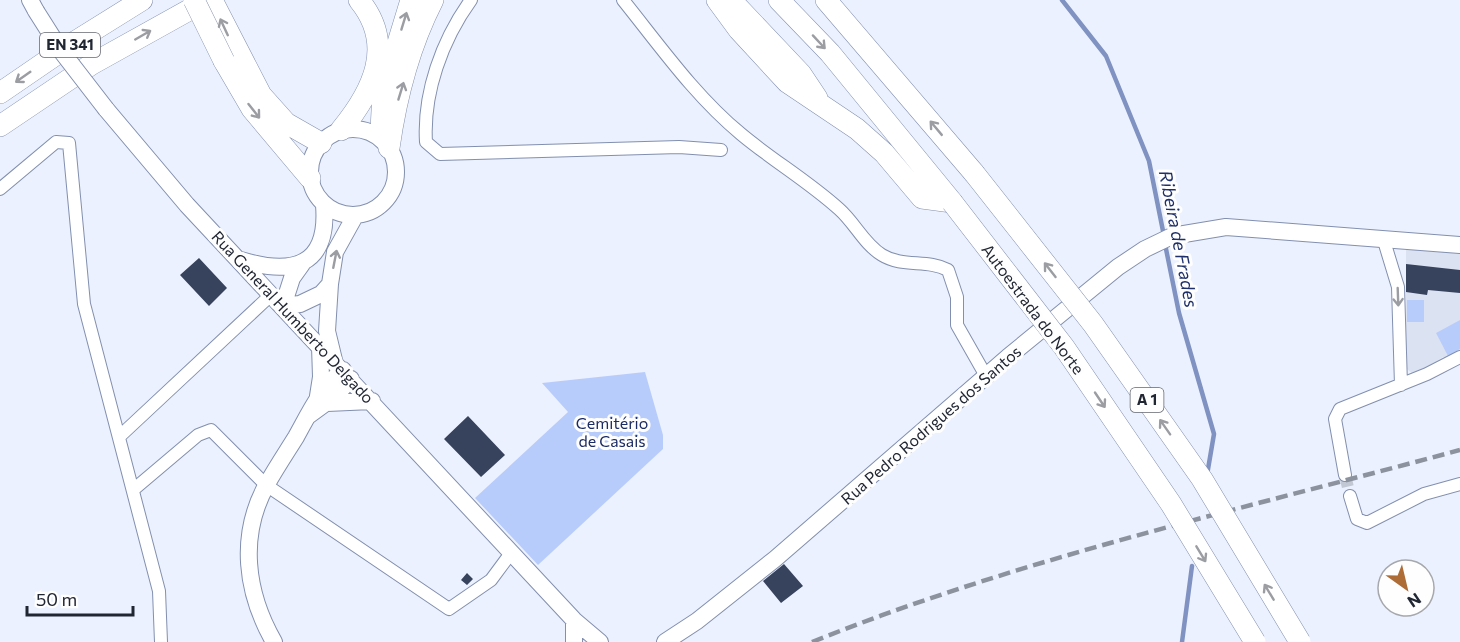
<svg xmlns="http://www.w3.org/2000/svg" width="1460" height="642" font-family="Commissioner,sans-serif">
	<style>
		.built { fill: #dbe2f2 }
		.green { fill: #b8ccfc }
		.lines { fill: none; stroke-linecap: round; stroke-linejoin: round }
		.stream { stroke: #8092c1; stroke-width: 4.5 }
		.building { fill: #37425d }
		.street-tunnel { stroke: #c3c8d5; stroke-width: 12; stroke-dasharray: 12 6; stroke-linecap: butt }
		.street-casing { stroke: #828fae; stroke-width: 14 }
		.secondary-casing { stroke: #828fae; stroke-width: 18 }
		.highway-casing { stroke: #828fae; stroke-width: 22 }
		.street { stroke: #fff; stroke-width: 12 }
		.secondary { stroke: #fff; stroke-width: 16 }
		.highway { stroke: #fff; stroke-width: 21 }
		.rail { stroke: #8d929f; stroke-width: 4.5; stroke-dasharray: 12 6; stroke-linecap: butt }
		.secondary-bridge-casing { stroke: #828fae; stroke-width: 18; stroke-linecap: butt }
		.highway-bridge-casing { stroke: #828fae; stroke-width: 22; stroke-linecap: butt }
		.secondary-bridge { stroke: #fff; stroke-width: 16 }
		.highway-bridge { stroke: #fff; stroke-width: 21 }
		.oneway { stroke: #9b9da3 }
		.labels { text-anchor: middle; stroke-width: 6; stroke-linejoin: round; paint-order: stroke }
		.shield { fill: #fefefe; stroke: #636770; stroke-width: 1.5 }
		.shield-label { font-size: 15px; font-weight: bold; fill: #212633 }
		.street-label { font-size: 16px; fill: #212633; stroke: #fefefe }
		.park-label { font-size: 16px; fill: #1b2b64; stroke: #fefefe }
		.water-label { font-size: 18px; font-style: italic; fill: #1e2f69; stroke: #fefefe }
	</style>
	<rect width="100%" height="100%" fill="#ebf1fe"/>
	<path class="built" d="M1406,248l54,6v97l-14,7 -3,-1 -29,18 -8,-7z"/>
	<path class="green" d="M1407,300h17v22h-17z
		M1460,320v29l-12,7 -12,-23z
		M645,372l18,63v14l-125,116 -63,-67 93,-86 -26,-29z"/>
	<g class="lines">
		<path class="stream" d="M1062,0l44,56 43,105 15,75
			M1165,244l14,69 35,121 -7,41
			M1182,642l10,-76"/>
	</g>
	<path class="building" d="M199,258l28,30 -18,18 -29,-31z
		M1406,264l54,6v23l-32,-3 -1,5 -21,-3z
		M468,416l37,39 -24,22 -37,-38z
		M784,564l19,22 -22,17 -18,-22z
		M467,573l6,6 -6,6 -6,-5z"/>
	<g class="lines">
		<path class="street-tunnel" d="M1345,475l5,21"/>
		<g class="street-casing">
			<path id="street" d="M471,0c-29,40 -48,93 -45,142l14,12 239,-7 42,3
				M623,0c37,46 72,96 118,134 31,26 67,47 98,75 16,14 25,35 43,46 21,13 45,4 66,15l9,27v28l29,51
				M0,189l56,-47 13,1 15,161 75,287 2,51
				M1384,241l14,46 3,98
				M120,436l152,-142
				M1345,475l-10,-56 5,-10 87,-35 33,-17
				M133,490l65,-55 13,-5 55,55 183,124 42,-29 20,-27
				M1350,496l7,23 10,4 57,-29 36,-10"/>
		</g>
		<g class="secondary-casing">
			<path id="secondary" d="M30,0l6,11
				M106,109l81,96 387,415 26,22
				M310 172a43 43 0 1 1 86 0a43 43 0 1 1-86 0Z
				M241,260c52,16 88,6 83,-55
				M330,284l-3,47 7,29
				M283,306l17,-2 21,-10 9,-10 5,-32 20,-36
				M283,306l9,-28 10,-14
				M318,396l3,-19 -1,-31
				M327,403l45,-2
				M308,416l26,-19 17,-18
				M574,620v22
				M274,642c-28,-49 -36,-106 -7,-158 9,-16 19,-31 29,-47 14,-25 24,-48 47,-67
				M665,642l32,-21 78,-62 233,-202 110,-90 27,-18 27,-13 54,-9 234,18"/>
		</g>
		<g class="highway-casing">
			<path id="highway" d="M212,0l49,95 25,28 35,20
				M717,0l22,30 48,52 70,47 27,24 38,45 30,4
				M731,0l70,74 16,24
				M779,0l51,53 122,149
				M826,0l148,173
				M224,61l28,48 58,69
				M0,93l73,-50 69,-43
				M0,126l92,-62 115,-64
				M341,130c32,-39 55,-85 18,-130
				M381,130l2,-38 28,-92
				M389,148c7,-50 21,-103 44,-148"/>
		</g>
		<use href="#street" class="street"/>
		<use href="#secondary" class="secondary"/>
		<use href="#highway" class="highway"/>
		<path class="rail" d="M812,642c209,-84 431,-133 648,-192"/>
		<g class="secondary-bridge-casing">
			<path id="secondary-bridge" d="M36,11l26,41 44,57"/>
		</g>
		<g class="highway-bridge-casing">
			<path id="highway-bridge" d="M194,0l30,61
				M974,173l119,151 109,155 98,163
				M952,202l112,145 107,157 84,138"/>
		</g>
		<use href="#secondary-bridge" class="secondary-bridge"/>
		<use href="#highway-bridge" class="highway-bridge"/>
	</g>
	<defs><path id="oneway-shaft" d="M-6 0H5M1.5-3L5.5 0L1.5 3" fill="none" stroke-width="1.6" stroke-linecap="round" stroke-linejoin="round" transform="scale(1.5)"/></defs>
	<g class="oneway">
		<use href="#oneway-shaft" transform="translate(404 21) rotate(-73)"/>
		<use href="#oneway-shaft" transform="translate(224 27) rotate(-115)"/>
		<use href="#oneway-shaft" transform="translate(143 35) rotate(-30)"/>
		<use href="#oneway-shaft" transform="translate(819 42) rotate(47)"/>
		<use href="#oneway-shaft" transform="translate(23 77) rotate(145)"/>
		<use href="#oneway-shaft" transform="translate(401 91) rotate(-73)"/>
		<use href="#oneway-shaft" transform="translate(254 111) rotate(52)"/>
		<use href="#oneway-shaft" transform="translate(936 128) rotate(-130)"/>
		<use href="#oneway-shaft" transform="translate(335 259) rotate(-79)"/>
		<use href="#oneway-shaft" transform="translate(1050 270) rotate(-128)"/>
		<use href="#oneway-shaft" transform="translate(1398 297) rotate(88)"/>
		<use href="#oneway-shaft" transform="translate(1100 400) rotate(56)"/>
		<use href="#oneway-shaft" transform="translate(1165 427) rotate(-125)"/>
		<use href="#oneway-shaft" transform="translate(1201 554) rotate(59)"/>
		<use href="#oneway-shaft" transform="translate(1269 592) rotate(-121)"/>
	</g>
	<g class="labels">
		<g class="shield">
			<rect x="40" y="33" width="60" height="24" rx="4.5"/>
			<rect x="1130.5" y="388" width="33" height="24" rx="4.5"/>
		</g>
		<g class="shield-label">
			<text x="70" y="50">EN 341</text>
			<text x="1147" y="405">A 1</text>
		</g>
		<g class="street-label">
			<text transform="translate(1033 309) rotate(53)" y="6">Autoestrada do Norte</text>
			<text transform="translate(293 317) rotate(47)" y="6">Rua General Humberto Delgado</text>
			<text transform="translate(931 425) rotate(-41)" y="6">Rua Pedro Rodrigues dos Santos</text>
		</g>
		<g class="park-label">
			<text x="612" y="429">Cemitério<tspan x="612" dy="18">de Casais</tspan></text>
		</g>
		<g class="water-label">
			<text transform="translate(1178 239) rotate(79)" y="6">Ribeira de Frades</text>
		</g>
	</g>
	<g transform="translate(1406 588) rotate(146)"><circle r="28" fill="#fefefe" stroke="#a6a8ad" stroke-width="1.5"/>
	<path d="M0-4.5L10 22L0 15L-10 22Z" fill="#ae6c37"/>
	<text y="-9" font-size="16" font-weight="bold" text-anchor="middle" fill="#212633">N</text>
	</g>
	<path d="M27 606v9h106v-9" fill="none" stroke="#212633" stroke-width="3"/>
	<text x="36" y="606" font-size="18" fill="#212633" stroke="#fefefe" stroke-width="4.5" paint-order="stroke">50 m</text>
</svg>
